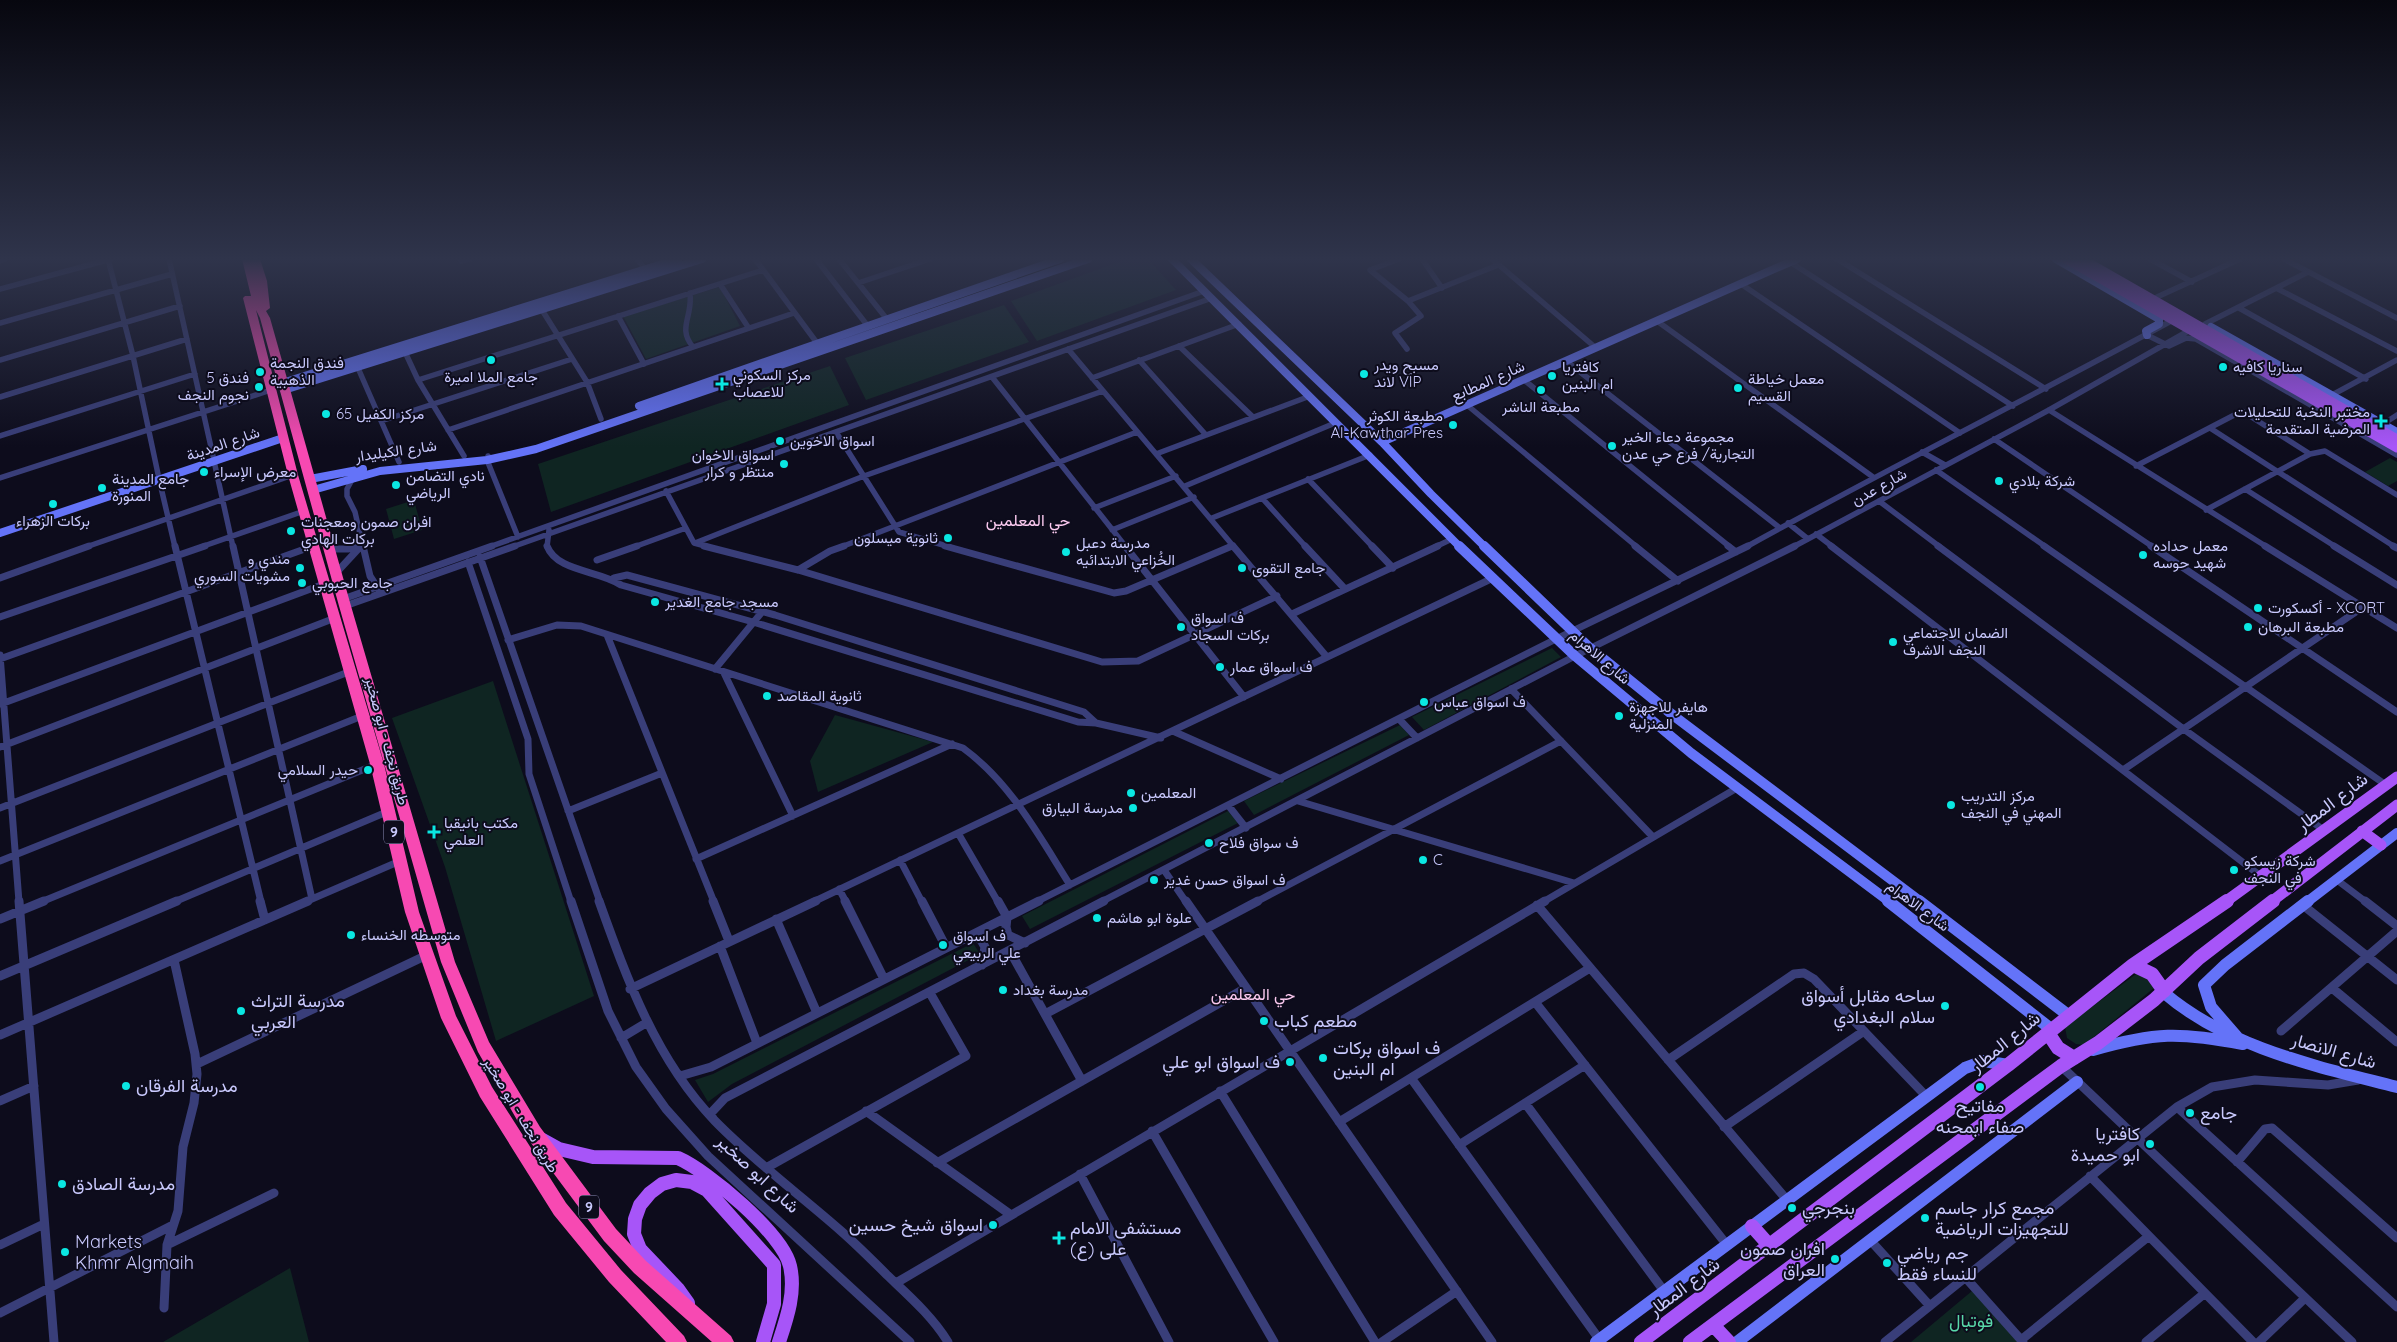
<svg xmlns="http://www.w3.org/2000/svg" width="2397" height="1342" font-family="Quicksand,Vazirmatn,sans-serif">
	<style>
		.green { fill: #0f2522 }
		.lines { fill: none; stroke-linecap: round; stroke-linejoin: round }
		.street-far2 { stroke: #393e79; stroke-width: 5.5 }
		.street-far1 { stroke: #393e79; stroke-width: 7 }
		.street { stroke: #393e79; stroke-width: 9 }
		.secondary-far2 { stroke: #6473f8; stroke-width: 8 }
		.secondary-far1 { stroke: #6473f8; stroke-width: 10 }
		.secondary { stroke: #6473f8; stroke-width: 12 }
		.primary-far2 { stroke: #a755f8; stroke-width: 9 }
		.primary-far1 { stroke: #a755f8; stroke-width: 11 }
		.primary { stroke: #a755f8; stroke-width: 14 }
		.highway { fill: #f749b2; fill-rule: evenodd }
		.poi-dot { fill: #0ae7e2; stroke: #0d0c1c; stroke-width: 2 }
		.labels { text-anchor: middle; stroke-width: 4; stroke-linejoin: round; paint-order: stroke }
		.shield { fill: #0d0c1c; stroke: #9190ba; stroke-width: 1 }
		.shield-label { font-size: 14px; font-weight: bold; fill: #c9c9fd }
		.poi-label { font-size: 15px; fill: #c9c9fd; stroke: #0d0c1c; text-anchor: start }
		.street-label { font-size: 15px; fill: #c9c9fd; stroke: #0d0c1c }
		.neighbourhood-label { font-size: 16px; fill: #fdcbf1; stroke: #0d0c1c }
		.near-street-label { font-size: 18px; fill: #c9c9fd; stroke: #0d0c1c }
		.near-poi-label { font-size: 18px; fill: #c9c9fd; stroke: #0d0c1c; text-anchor: start }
		.near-park-label { font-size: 18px; fill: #59d8a9; stroke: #0d0c1c }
	</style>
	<rect width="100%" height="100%" fill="#0d0c1c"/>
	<path class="green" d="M1127,259h21l28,31 -139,51 -26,-40z
		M720,287l20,39 -94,33 -23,-43z
		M1004,305l25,37 -163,58 -21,-42z
		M830,366l19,39 -298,107 -13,-48z
		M2390,458l7,4v19l-9,5 -23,-14z
		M414,500l8,30 -28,9 -8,-30z
		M1552,648l9,9 -137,73 -12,-13z
		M493,681l101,315 -98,45 -51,-174 -53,-149z
		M835,715l98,27 -115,50 -8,-31z
		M1400,725l9,10 -155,80 -10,-14z
		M1228,811l10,12 -208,106 -8,-13z
		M973,943l7,11 -248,130 -24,18 -13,-22 18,-6z
		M2136,974h8l10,14 -70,57 -8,-1 -9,-6 -2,-11z
		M290,1268l19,74h-146z
		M1972,1291l47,51h-108z"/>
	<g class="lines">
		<path class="street-far2" d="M108,259l25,97 25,118
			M169,259l44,197
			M460,259l1,2 9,-2
			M637,259l8,10
			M755,259l62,84
			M816,259l51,66
			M839,259l47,59
			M1399,259l-29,11 38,31
			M1422,259l20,29
			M1492,259l104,89
			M1837,259l209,130
			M2150,259l42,23
			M2284,259l113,59
			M0,261l5,-2
			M1790,262l223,144
			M858,283l72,-24
			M720,284l28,43
			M1741,284l219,149
			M2276,288l121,63
			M0,289l111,-30
			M690,293c3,24 -13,35 3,54
			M2157,297l83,-38
			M2239,308l127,71
			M542,310l45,72 14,37
			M618,316l26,48
			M1657,321l216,156
			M0,323l172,-49
			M2205,324l103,-52
			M2147,335l22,11 17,-8 10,1 201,116
			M1179,346l74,71
			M1068,349l166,198
			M1407,349l-12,-16 26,-17 -13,-15 90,-36
			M405,352l13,28 46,76
			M0,360l180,-54
			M1139,360l67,75
			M1566,361l214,167
			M358,368l41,94
			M992,377l134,170
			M1092,378l147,-54
			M418,380l345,-110
			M1524,380l206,167
			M2332,395l65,-35
			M0,397l187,-58
			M1467,405l170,142
			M2049,410l218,137
			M381,421l191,-62
			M2383,424l14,-9
			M2210,428l185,119
			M448,430l346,-117
			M836,432l63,100 51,15
			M0,436l195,-62
			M1994,439l159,108
			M1922,452l23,13
			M1156,454l154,-58
			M488,456l-1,4 31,77
			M214,461l19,86
			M2136,466l106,-55 68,43
			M1936,470l110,77
			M0,478l271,-88
			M353,478l-6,11v7l8,16 8,35
			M159,479l16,68
			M1308,479l65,68
			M1185,486l150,-63
			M2245,489l91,58
			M666,491l28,52 15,4
			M1262,498l44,49
			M1879,501l61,46
			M1094,508l82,-32
			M2206,510l104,-56 15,-3 72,44
			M1212,518l158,-63
			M1788,523l20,16
			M1112,530l82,-33
			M1816,534l17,13
			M695,543l169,-67 239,-85
			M86,547l207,-72
			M201,547l103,-36
			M311,547l2,-1
			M355,547l6,-2
			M359,547l2,-2
			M489,547l715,-256
			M512,547l700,-249
			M547,547l2,-17
			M634,547l52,-19
			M841,547l296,-115
			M1229,547l4,-2
			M1435,547l17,-8
			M1746,547c141,-78 285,-150 427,-227
			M1793,547l256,-137 141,-80"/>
		<path class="street-far1" d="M175,546l86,356
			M233,546l79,353
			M363,546l7,30 9,14
			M547,546c10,26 52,24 74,39l132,37 325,100 18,1 65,15
			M704,546l94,24 304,92 36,-1 139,-65
			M945,546l169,47 12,-2 106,-45
			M1125,546l119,151
			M1233,546l94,111
			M1305,546l40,43
			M1372,546l21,22
			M1635,546l43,35
			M1728,546l8,6
			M1831,546l431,331
			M1938,546l247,184 140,101
			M2044,546l342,239
			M2151,546l246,166
			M2265,546l132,82
			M2334,546l63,39
			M2393,546l4,2
			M330,549h18l11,-3
			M480,557l120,345
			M597,560l40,-14
			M468,562l60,177 1,35 42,128
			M798,570l32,-19 14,-5
			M336,573l25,-27
			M0,578l89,-32
			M614,578l13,-3 148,40 309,97 12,11
			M343,599l149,-53
			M345,606l170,-60
			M1292,614l146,-68
			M0,617l205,-71
			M607,635l107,267
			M508,640l49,-15 24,1 382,122c48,35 76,88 107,137
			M0,655l19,247
			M0,659l313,-113
			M715,669l47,-57
			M724,673l69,143
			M1511,689l142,148
			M1,704l323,-120
			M1399,719l18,19
			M1175,732l106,47
			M0,747l335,-129
			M2123,770l240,-163
			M1298,801l276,82
			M1228,805l18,23
			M0,808l351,-137
			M568,811l94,-38
			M958,833l40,69
			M696,859l256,-115
			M900,860l22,42
			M0,861l362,-145
			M1164,870l22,32
			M2337,880l29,22
			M839,889l7,13
			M41,902l336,-138
			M174,902l215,-91
			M305,902l95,-41
			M813,902l680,-324
			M1036,902l520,-263 192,-93
			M1101,902l474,-246 220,-110
			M1256,902l305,-161
			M1543,902l194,-114"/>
		<path class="street" d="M19,901l35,441
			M260,901l5,19
			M571,901l37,110 28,56 30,42 42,47 202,186
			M599,901c28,78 57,159 116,220 39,40 84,73 126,110 16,14 31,29 46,44 22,21 45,41 61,67
			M713,901l16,40
			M845,901l39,78
			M922,901l24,46
			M998,901l9,16 -1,10 2,8 17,8
			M1186,901l306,441
			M2365,901l32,25
			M1537,905l250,295
			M2304,906l93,74
			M0,919l44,-18
			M776,919l41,94
			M972,935l9,5 4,7 -3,18
			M720,946l37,97
			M1010,951l72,130
			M0,976l177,-75
			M2332,988l65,54
			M630,989l186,-88
			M1535,1002l192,243
			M1045,1014l213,-113
			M2281,1031l116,-100
			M0,1035l308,-134
			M621,1038l25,-15
			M1668,1060l126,-86 10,-1 10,6 112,117
			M197,1064l230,-109
			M2061,1066l291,276
			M678,1074l2,2 31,-9 328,-166
			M1411,1078l188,261
			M1220,1091l155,251
			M0,1101l34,-15
			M1525,1103l139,188
			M2177,1107l35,-20 43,-7 73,5 30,-5
			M866,1111l145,104
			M714,1120l-4,-6 15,-16 379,-197
			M1339,1122l251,-154
			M1724,1127l140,-96
			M1152,1131l122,211
			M1459,1145l126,-80
			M2237,1162l28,-33 7,-1 125,110
			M937,1163l309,-175
			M766,1168l200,-112 -36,-63
			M1080,1174l89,168
			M2090,1176l163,166
			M1870,1240l60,66
			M0,1245l44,-21
			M167,1245l107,-52
			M1965,1277l58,65
			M896,1283l649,-382
			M164,1308l3,-63 11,-34 5,-64 11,-44 3,-29 -2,-20 -21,-94
			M0,1313l173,-88
			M2021,1340l128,-104
			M1382,1342l75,-51
			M1885,1342l292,-235 220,200
			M2146,1342l59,-49
			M2259,1342l46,-44"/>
		<path class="secondary-far2" d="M1172,259l288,288
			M1191,259l191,183 49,52 54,53
			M2056,259l103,60v5l-13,7 1,4
			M2211,327l186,105
			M282,383l396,-124
			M284,390l418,-131
			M639,406l421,-147
			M1382,442l415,-183
			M310,479l53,-10
			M313,490l67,-19 107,-11 49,-11 552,-190
			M0,533l283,-95"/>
		<path class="secondary-far1" d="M1459,546l116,110 116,97 199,149
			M1484,546l106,102 84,68 247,186
			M2307,902l90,-69"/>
		<path class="secondary" d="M1888,901l163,128
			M1919,901l149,114
			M2163,992c65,56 153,74 234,95
			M2237,1037l-26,-30 -7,-22 21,-20 83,-64
			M2093,1050c62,-18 87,-18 150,-6
			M1596,1342l369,-274 19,-7 24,4
			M1737,1342l340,-260"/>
		<path class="primary-far2" d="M2066,259l331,189
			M2082,259l315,180"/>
		<path class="primary-far1" d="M2362,831l19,14
			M2225,902l172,-125
			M2271,902l126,-97"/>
		<path class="primary" d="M2133,965l19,9 12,17
			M2048,1033l10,15 16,10
			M541,1139l18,10 34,8 85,1c30,13 105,76 112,108 6,26 -3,52 -11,76
			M1752,1226l17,19
			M688,1303l-10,-14 -38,-40 -6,-15 1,-15 5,-14 10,-12 12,-9 14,-4 16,2 15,8 67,75v39l-11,38
			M1713,1325l16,17
			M1641,1342l367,-277 125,-100 94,-64
			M1690,1342l371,-276 37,-23 56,-43 45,-42 74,-57"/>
		<path class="highway" d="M242,259h18l7,22 3,27 -4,3 4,7 81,288 104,356 34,80 51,85 76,102 30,32 85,75 3,6h-22l-78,-69 -30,-32 -76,-102 -50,-87 -37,-90 -102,-356 -79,-288 -4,-8 42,165 86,289 35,148 37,104 36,71 74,116 55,67 63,66 3,6h-21l-57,-60 -55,-67 -74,-118 -39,-79 -36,-106 -35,-148 -82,-289 -45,-177 2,-2h6z"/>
	</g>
	<linearGradient id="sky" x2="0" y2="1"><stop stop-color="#07070f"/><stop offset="0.58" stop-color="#2f344b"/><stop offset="1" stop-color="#2f344b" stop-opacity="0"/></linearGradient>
	<rect width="2397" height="447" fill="url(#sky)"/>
	<g class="poi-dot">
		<circle cx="491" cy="360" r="5"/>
		<circle cx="2223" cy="367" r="5"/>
		<circle cx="260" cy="372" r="5"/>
		<circle cx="1364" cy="374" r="5"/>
		<circle cx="1552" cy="376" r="5"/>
		<path d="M719.5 376.5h5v5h5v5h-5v5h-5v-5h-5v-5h5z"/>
		<circle cx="259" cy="387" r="5"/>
		<circle cx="1738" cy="388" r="5"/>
		<circle cx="1541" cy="390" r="5"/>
		<circle cx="326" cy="414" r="5"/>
		<path d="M2378.5 413.5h5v5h5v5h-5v5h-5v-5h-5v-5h5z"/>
		<circle cx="1453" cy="425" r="5"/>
		<circle cx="780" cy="441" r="5"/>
		<circle cx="1612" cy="446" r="5"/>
		<circle cx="784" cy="464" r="5"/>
		<circle cx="204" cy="472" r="5"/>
		<circle cx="1999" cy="481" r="5"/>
		<circle cx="396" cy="485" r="5"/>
		<circle cx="102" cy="488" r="5"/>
		<circle cx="53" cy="504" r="5"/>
		<circle cx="291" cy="531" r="5"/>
		<circle cx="948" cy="538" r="5"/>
		<circle cx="1066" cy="552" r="5"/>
		<circle cx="2143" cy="555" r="5"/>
		<circle cx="300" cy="568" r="5"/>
		<circle cx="1242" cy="568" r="5"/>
		<circle cx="302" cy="583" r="5"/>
		<circle cx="655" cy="602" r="5"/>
		<circle cx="2258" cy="608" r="5"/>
		<circle cx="1181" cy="627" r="5"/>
		<circle cx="2248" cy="627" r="5"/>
		<circle cx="1893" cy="642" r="5"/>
		<circle cx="1220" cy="667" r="5"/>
		<circle cx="767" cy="696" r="5"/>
		<circle cx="1424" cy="702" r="5"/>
		<circle cx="1619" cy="716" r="5"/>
		<circle cx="368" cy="770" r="5"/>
		<circle cx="1131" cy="793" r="5"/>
		<circle cx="1951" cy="805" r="5"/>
		<circle cx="1133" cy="808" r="5"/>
		<path d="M431.5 824.5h5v5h5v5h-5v5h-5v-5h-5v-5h5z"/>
		<circle cx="1209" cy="843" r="5"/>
		<circle cx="1423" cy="860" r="5"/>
		<circle cx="2234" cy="870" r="5"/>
		<circle cx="1154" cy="880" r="5"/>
		<circle cx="1097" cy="918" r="5"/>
		<circle cx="351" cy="935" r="5"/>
		<circle cx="943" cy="945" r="5"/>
		<circle cx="1003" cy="990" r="5"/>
		<circle cx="1945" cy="1006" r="5"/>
		<circle cx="241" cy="1011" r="5"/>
		<circle cx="1264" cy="1021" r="5"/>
		<circle cx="1323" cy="1058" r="5"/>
		<circle cx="1290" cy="1062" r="5"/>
		<circle cx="126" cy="1086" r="5"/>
		<circle cx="1980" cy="1087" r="5"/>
		<circle cx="2190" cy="1113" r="5"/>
		<circle cx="2150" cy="1144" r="5"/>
		<circle cx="62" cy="1184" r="5"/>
		<circle cx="1792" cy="1208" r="5"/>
		<circle cx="1925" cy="1218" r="5"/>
		<circle cx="993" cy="1225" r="5"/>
		<path d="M1056.5 1230.5h5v5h5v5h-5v5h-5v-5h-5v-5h5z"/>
		<circle cx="65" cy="1252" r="5"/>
		<circle cx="1835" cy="1259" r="5"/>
		<circle cx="1887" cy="1263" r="5"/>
	</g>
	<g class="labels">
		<g class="shield">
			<rect x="384" y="820.5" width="20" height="23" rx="4"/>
			<rect x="579" y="1195.5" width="20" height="23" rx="4"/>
		</g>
		<g class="shield-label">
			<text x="394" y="837">9</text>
			<text x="589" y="1212">9</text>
		</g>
		<g class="poi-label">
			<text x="270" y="368">فندق النجمة<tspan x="270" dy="17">الذهبية</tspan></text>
			<text x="1374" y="370">مسبح ويدر<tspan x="1374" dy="17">لاند VIP</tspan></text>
			<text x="1562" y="372">كافتريا<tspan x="1562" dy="17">ام البنين</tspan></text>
			<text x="2233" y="372">سناريا كافيه</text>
			<text x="733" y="380">مركز السكوني<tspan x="733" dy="17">للاعصاب</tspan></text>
			<text x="491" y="382" text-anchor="middle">جامع الملا اميرة</text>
			<text x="249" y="383" text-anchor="end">فندق 5<tspan x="249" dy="17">نجوم النجف</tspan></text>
			<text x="1748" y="384">معمل خياطة<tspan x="1748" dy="17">القسيم</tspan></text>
			<text x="1541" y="412" text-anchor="middle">مطبعة الناشر</text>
			<text x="2370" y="417" text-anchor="end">مختبر النخبة للتحليلات<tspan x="2370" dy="17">المرضية المتقدمة</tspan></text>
			<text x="336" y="419">مركز الكفيل 65</text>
			<text x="1443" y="421" text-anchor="end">مطبعة الكوثر<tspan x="1443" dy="17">Al-Kawthar Pres</tspan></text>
			<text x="1622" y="442">مجموعة دعاء الخير<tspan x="1622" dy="17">التجارية/ فرع حي عدن</tspan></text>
			<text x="790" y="446">اسواق الاخوين</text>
			<text x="774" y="460" text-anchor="end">اسواق الاخوان<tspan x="774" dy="17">منتظر و كرار</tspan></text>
			<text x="214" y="477">معرض الإسراء</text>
			<text x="406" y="481">نادي التضامن<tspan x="406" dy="17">الرياضي</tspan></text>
			<text x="112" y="484">جامع المدينة<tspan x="112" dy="17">المنورة</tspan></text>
			<text x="2009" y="486">شركة بلادي</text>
			<text x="53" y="526" text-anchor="middle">بركات الزهراء</text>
			<text x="301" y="527">افران صمون ومعجنات<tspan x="301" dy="17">بركات الهادي</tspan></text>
			<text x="938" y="543" text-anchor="end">ثانوية ميسلون</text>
			<text x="1076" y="548">مدرسة دعبل<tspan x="1076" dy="17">الخُزاعي الابتدائيه</tspan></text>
			<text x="2153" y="551">معمل حداده<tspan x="2153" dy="17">شهيد حوسه</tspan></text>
			<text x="290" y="564" text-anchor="end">مندي و<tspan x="290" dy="17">مشويات السوري</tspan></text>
			<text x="1252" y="573">جامع التقوى</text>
			<text x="312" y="588">جامع الحبوبي</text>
			<text x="665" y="607">مسجد جامع الغدير</text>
			<text x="2268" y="613">أكسكورت - XCORT</text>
			<text x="1191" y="623">ف اسواق<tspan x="1191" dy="17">بركات السجاد</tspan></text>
			<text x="2258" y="632">مطبعة البرهان</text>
			<text x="1903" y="638">الضمان الاجتماعي<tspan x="1903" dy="17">النجف الاشرف</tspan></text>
			<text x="1230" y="672">ف اسواق عمار</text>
			<text x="777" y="701">ثانوية المقاصد</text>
			<text x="1434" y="707">ف اسواق عباس</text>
			<text x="1629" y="712">هايفر للاجهزة<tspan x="1629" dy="17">المنزلية</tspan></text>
			<text x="358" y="775" text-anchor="end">حيدر السلامي</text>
			<text x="1141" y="798">المعلمين</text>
			<text x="1961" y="801">مركز التدريب<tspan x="1961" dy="17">المهني في النجف</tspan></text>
			<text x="1123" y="813" text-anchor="end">مدرسة البيارق</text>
			<text x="444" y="828">مكتب بانيقيا<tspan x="444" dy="17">العلمي</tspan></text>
			<text x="1219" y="848">ف سواق فلاح</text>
			<text x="1433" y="865">C</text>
			<text x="2244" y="866">شركة زيسكو<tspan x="2244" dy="17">في النجف</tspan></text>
			<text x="1164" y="885">ف اسواق حسن غدير</text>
			<text x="1107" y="923">علوة ابو هاشم</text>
			<text x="361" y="940">متوسطه الخنساء</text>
			<text x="953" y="941">ف اسواق<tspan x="953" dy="17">علي الربيعي</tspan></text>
			<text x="1013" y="995">مدرسة بغداد</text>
		</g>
		<g class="street-label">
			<text transform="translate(1488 381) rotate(-24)" y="5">شارع المطابع</text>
			<text transform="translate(223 444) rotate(-19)" y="5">شارع المدينة</text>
			<text transform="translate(396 451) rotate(-8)" y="5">شارع الكيليدار</text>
			<text transform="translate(1879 487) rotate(-29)" y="5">شارع عدن</text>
			<text transform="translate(1600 657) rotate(41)" y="5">شارع الاهرام</text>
			<text transform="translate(387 741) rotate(75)" y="5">طريق نجف - ابو صخير</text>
			<text transform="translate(1918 906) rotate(37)" y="5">شارع الاهرام</text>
			<text transform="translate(521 1115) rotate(59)" y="5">طريق نجف - ابو صخير</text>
		</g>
		<g class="neighbourhood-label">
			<text x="1028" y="526">حي المعلمین</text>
			<text x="1253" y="1000">حي المعلمين</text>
		</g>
		<g class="near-street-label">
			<text transform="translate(2332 802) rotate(-37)" y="6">شارع المطار</text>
			<text transform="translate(2005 1042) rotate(-39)" y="6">شارع المطار</text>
			<text transform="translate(2334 1051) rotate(16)" y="6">شارع الانصار</text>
			<text transform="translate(758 1174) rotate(43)" y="6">شارع ابو صخير</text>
			<text transform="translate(1684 1287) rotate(-37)" y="6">شارع المطار</text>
		</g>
		<g class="near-poi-label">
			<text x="1935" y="1002" text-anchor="end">ساحه مقابل أسواق<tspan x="1935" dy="21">سلام البغدادي</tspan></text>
			<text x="251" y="1007">مدرسة التراث<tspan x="251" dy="21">العربي</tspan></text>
			<text x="1274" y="1027">مطعم كباب</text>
			<text x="1333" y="1054">ف اسواق بركات<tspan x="1333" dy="21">ام البنين</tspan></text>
			<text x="1280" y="1068" text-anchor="end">ف اسواق ابو علي</text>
			<text x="136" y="1092">مدرسة الفرقان</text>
			<text x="1980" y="1112" text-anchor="middle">مفاتيح<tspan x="1980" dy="21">صفاء ابمحنه</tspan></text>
			<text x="2200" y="1119">جامع</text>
			<text x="2140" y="1140" text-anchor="end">كافتريا<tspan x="2140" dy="21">ابو حميدة</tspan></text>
			<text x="72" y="1190">مدرسة الصادق</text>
			<text x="1802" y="1214">بنجرجي</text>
			<text x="1935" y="1214">مجمع كرار جاسم<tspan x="1935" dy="21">للتجهيزات الرياضية</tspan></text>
			<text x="983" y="1231" text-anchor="end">اسواق شيخ حسين</text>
			<text x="1070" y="1234">مستشفی الامام<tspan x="1070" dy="21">علی (ع)</tspan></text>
			<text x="75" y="1248">Markets<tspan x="75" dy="21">Khmr Algmaih</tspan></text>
			<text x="1825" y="1255" text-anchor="end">افران صمون<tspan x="1825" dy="21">العراق</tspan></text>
			<text x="1897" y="1259">جم رياضي<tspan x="1897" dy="21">للنساء فقط</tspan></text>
		</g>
		<g class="near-park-label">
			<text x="1971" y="1327">فوتبال</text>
		</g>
	</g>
</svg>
